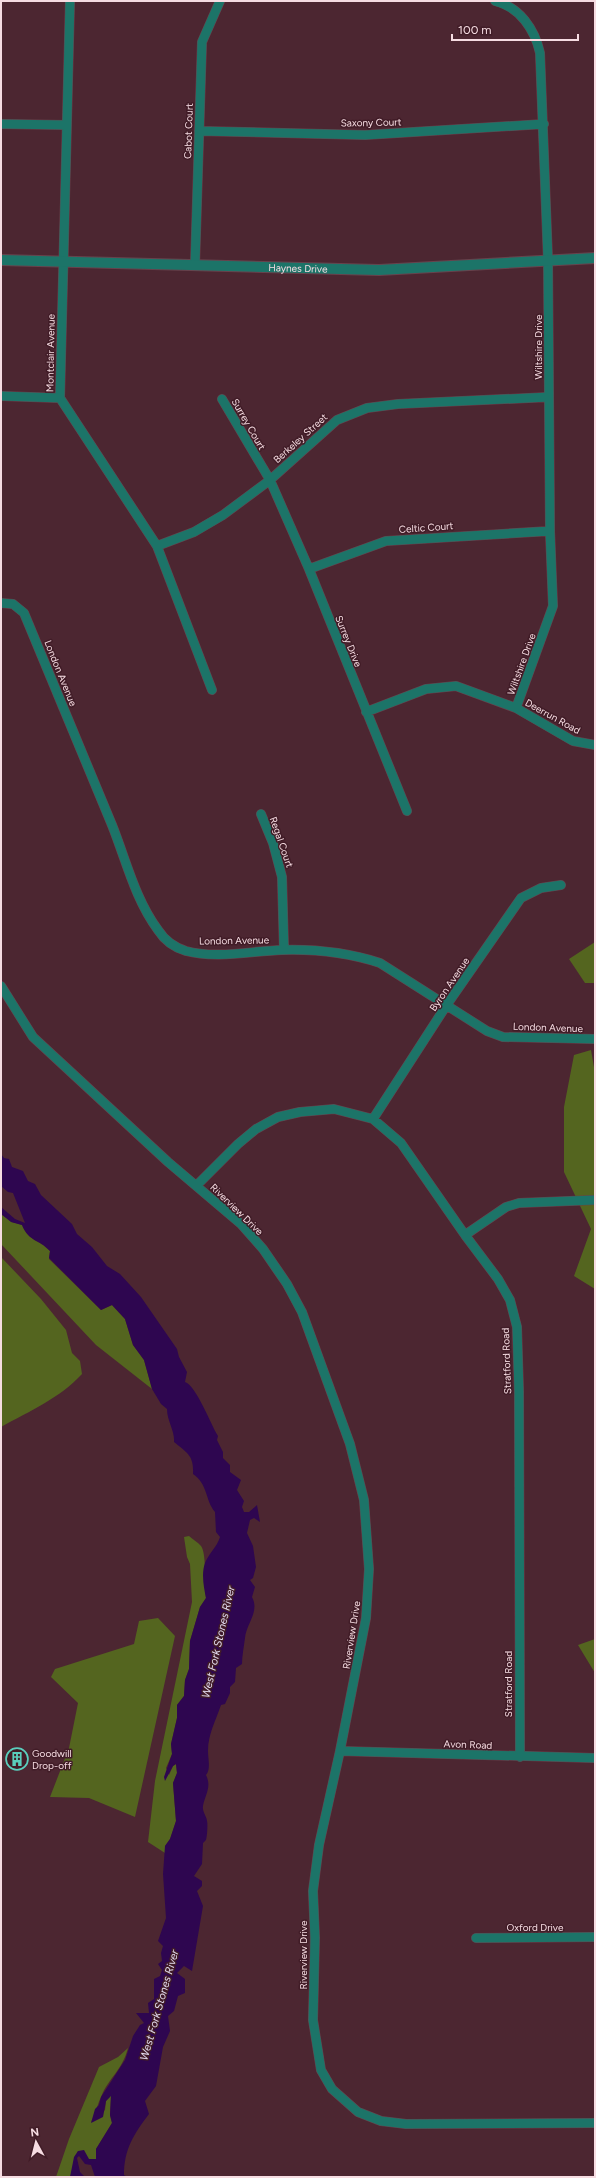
<svg xmlns="http://www.w3.org/2000/svg" width="596" height="2178" font-family="Figtree,sans-serif">
	<style>
		.forest { fill: #54651f }
		.water { fill: #2e0650 }
		.lines { fill: none; stroke-linecap: round; stroke-linejoin: round }
		.minor-casing { stroke: #67434d; stroke-width: 10 }
		.tertiary-casing { stroke: #67434d; stroke-width: 12 }
		.minor { stroke: #1c7468; stroke-width: 9 }
		.tertiary { stroke: #1c7468; stroke-width: 10 }
		.labels { text-anchor: middle; stroke-width: 3; stroke-linejoin: round; paint-order: stroke }
		.street-label { font-size: 10px; fill: #f6dce2; stroke: #411c27 }
		.poi-label { font-size: 10px; fill: #f6dce2; stroke: #411c27; text-anchor: start }
		.water-label { font-size: 11px; font-style: italic; fill: #e2daef; stroke: #411c27 }
	</style>
	<rect width="100%" height="100%" fill="#4c2631"/>
	<path class="forest" d="M595,942v41h-10l-16,-24z
		M591,1050l4,23v216l-21,-13 17,-47 -27,-57v-65l10,-52z
		M1,1214l11,8 10,3c7,17 17,14 28,26l-1,8 52,51 11,-5 13,14 8,26 11,15 8,29 -56,-44 -95,-101z
		M1,1257l40,42 25,31 6,23 8,8 2,13c-22,24 -52,37 -81,53z
		M189,1536c3,3 9,6 12,10 6,8 3,39 5,52l-6,9 -10,34 -1,28 -4,11 -1,16 -7,9v13l-6,26 1,10 -6,14 3,7 4,-9 3,-2 1,9 -4,10 3,38 -6,18 -5,7v7l-17,-11 7,-61 37,-179 -2,-38 -3,-7 -3,-20z
		M158,1618l17,18 -40,181 -46,-19 -39,-1 19,-49 9,-45 -27,-26 4,-8 79,-25 5,-23z
		M595,1639v34l-17,-28z
		M128,2048c-6,23 -19,29 -27,49 -4,8 -5,17 -10,25l14,-12 1,-9 5,-6 -1,20 2,8 -16,26v10l-7,1 -11,-9 -8,26h-14l13,-38 30,-72 19,-10z"/>
	<path class="water" d="M1,1154l3,4 5,1 3,8 11,4 5,10 7,3 6,11 31,29 5,10 15,13 15,19 13,8 21,23 36,52 2,8 8,15 -2,10c11,3 26,43 33,54l-1,4 6,12v6l7,7v7l11,8 -4,10 7,11 -2,6 2,5h5l8,-7 3,17 -6,-4 -4,2 -3,13 6,13 3,21 -3,11 -3,2 5,7 -3,10c8,15 -6,27 -7,41 -1,8 -3,18 -3,26l-6,4 -1,14 -5,5v6l-5,11 -4,1c-5,15 -13,29 -13,46 0,8 3,18 -2,24 6,12 -1,20 -3,31 -1,6 4,11 4,15 1,3 0,16 -1,19l-3,3 -1,21 -8,12 8,5v5l-5,5 6,15 -11,65 -8,-5 -7,7 8,6v14l-7,3 -4,15 -6,5 2,15 -7,16 -7,39 -11,15 4,13c-15,20 -25,35 -25,61l3,2h-32l-4,-12 -6,-1 -6,-8 -2,2 3,14 5,5h-15l4,-20 4,-6 6,-1 5,9h7v-10l16,-26 -2,-8 1,-19 -5,5 -3,16 -12,6 4,-14 4,-4 2,-8 24,-37 8,-24 7,-11 4,-2 -8,-10h13l-1,-10 6,-4v-20l6,-3 2,-6 -4,-6 4,-3 -1,-8 2,-7 -5,-5 8,-23 -3,-44 2,-28 5,-7 6,-18 -3,-38 4,-10 -1,-9 -3,2 -8,15 -1,-4 8,-23 -1,-10 6,-26v-13l7,-9 1,-16 4,-11 1,-28 10,-34 6,-9c-2,-10 -5,-24 -1,-35 4,-10 12,-16 15,-26l-4,-5 -1,-20c-10,-12 -7,-28 -22,-38 1,-19 -6,-21 -19,-32 1,-11 -7,-21 -7,-33l-6,-5 -9,-15 -8,-29 -11,-15 -8,-26 -13,-14 -11,5 -52,-52 1,-7c-11,-12 -21,-9 -28,-26l-11,-3 -10,-8v-7l14,12 10,4 -12,-30 -5,-1 -7,-6z"/>
	<g class="lines">
		<g class="minor-casing">
			<path id="minor" d="M70,1l-10,397 97,148 55,144
				M495,1c25,6 40,29 45,52l8,207 2,271 3,75 -37,102
				M1,124l65,1
				M199,131l166,4 179,-11
				M195,265l7,-223 18,-41
				M1,396l59,2
				M222,399l48,81 39,89 98,242
				M157,546l37,-14 29,-17 47,-35 67,-60 30,-12 31,-4 151,-7
				M309,569l77,-28 164,-10
				M1,603l12,1 11,9c29,71 59,141 88,212 14,35 23,74 46,105 7,11 15,17 28,21 30,8 66,0 96,-1 33,-1 67,3 98,13l107,68 16,6 92,2
				M366,712l60,-23 30,-3 60,22 57,33 22,4
				M261,814l12,29 9,34 2,73
				M1,986l32,51 135,125 73,62 22,25 24,35 15,28 48,132 14,56 5,69 -3,49 -26,133 -21,94 -6,46 2,47 -2,82 8,50 11,19 26,23 23,9 25,3 189,-1
				M373,1119l73,-113 75,-108 20,-10 20,-3
				M197,1185l41,-41 18,-15 22,-12 22,-5 34,-3 39,10 28,24 64,92 33,44 12,21 7,27 2,65 1,365
				M465,1235l41,-28 13,-4 76,-3
				M340,1751l255,7
				M476,1938l119,-1"/>
		</g>
		<g class="tertiary-casing">
			<g id="tertiary">
				<path id="s1" d="M1,260l378,10 216,-12"/>
			</g>
		</g>
		<use href="#minor" class="minor"/>
		<use href="#tertiary" class="tertiary"/>
	</g>
	<defs>
		<g id="building-ring" transform="scale(1.15)"><circle r="9.5" fill="#411c27" stroke="#5acebd" stroke-width="1.5"/><path d="M-4-6H4V6H1V3H-1V6H-4ZM-2.5-4.3h1.7v1.8h-1.7ZM.8-4.3h1.7v1.8H.8ZM-2.5-1h1.7V.8h-1.7ZM.8-1h1.7V.8H.8Z" fill="#5acebd"/></g>
	</defs>
	<g fill-rule="evenodd">
		<use href="#building-ring" x="17" y="1759"/>
	</g>
	<g class="labels">
		<g class="street-label">
			<text transform="translate(371 122) rotate(-1)" y="4">Saxony Court</text>
			<text transform="translate(188 131) rotate(-88)" y="4">Cabot Court</text>
			<text dy="4" stroke="none"><textPath href="#s1" startOffset="297">Haynes Drive</textPath></text>
			<text transform="translate(538 347) rotate(-90)" y="4">Wiltshire Drive</text>
			<text transform="translate(50 353) rotate(-89)" y="4">Montclair Avenue</text>
			<text transform="translate(249 424) rotate(60)" y="4">Surrey Court</text>
			<text transform="translate(300 438) rotate(-42)" y="4">Berkeley Street</text>
			<text transform="translate(426 527) rotate(-4)" y="4">Celtic Court</text>
			<text transform="translate(349 641) rotate(68)" y="4">Surrey Drive</text>
			<text transform="translate(521 664) rotate(-70)" y="4">Wiltshire Drive</text>
			<text transform="translate(61 673) rotate(68)" y="4">London Avenue</text>
			<text transform="translate(553 716) rotate(29)" y="4">Deerrun Road</text>
			<text transform="translate(282 842) rotate(71)" y="4">Regal Court</text>
			<text transform="translate(234 940) rotate(-1)" y="4">London Avenue</text>
			<text transform="translate(449 984) rotate(-56)" y="4">Byron Avenue</text>
			<text transform="translate(548 1027) rotate(2)" y="4">London Avenue</text>
			<text transform="translate(237 1209) rotate(44)" y="4">Riverview Drive</text>
			<text transform="translate(506 1361) rotate(-92)" y="4">Stratford Road</text>
			<text transform="translate(351 1635) rotate(-81)" y="4">Riverview Drive</text>
			<text transform="translate(508 1684) rotate(-90)" y="4">Stratford Road</text>
			<text transform="translate(468 1744) rotate(2)" y="4">Avon Road</text>
			<text x="535" y="1931">Oxford Drive</text>
			<text transform="translate(303 1955) rotate(-90)" y="4">Riverview Drive</text>
		</g>
		<g class="poi-label">
			<text x="32" y="1757">Goodwill<tspan x="32" dy="12">Drop-off</tspan></text>
		</g>
		<g class="water-label">
			<text transform="translate(218 1642) rotate(-77)" y="4">West Fork Stones River</text>
			<text transform="translate(159 2005) rotate(-74)" y="4">West Fork Stones River</text>
		</g>
	</g>
	<rect width="596" height="2178" fill="none" stroke="#f6dce2" stroke-width="4"/>
	<g transform="translate(36 2142) rotate(353)" stroke="#411c27" stroke-width="3" paint-order="stroke">
	<path d="M0-3L7 15L0 10L-7 15Z" fill="#f6dce2"/>
	<text y="-6" font-size="11" font-weight="bold" text-anchor="middle" fill="#f6dce2">N</text>
	</g>
	<path d="M452 34v6h126v-6" fill="none" stroke="#f6dce2" stroke-width="2"/>
	<text x="458" y="34" font-size="12" fill="#f6dce2" stroke="#411c27" stroke-width="3" paint-order="stroke">100 m</text>
</svg>
